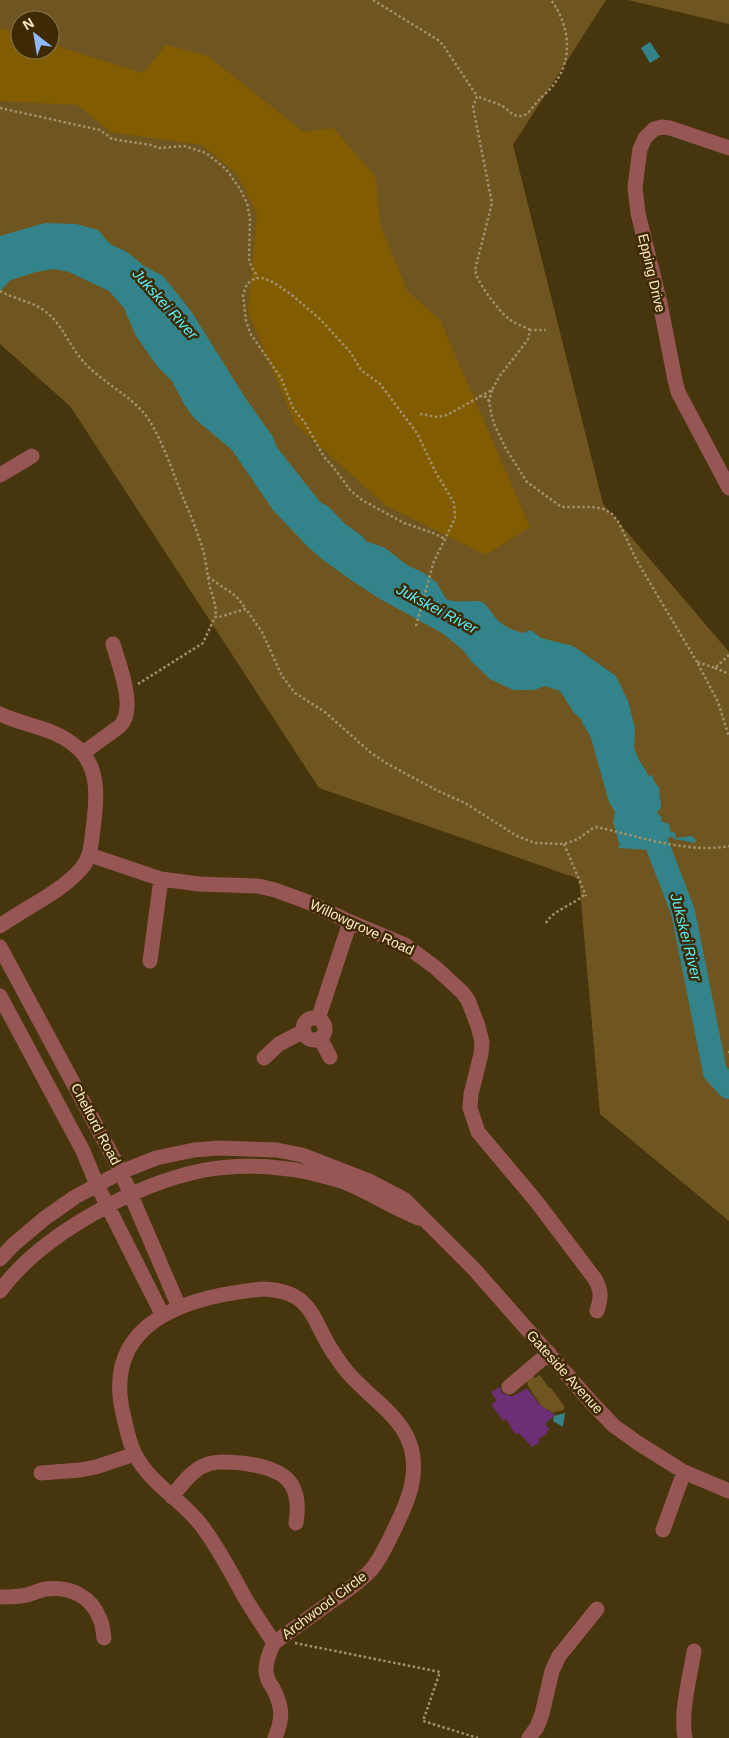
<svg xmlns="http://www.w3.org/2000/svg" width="729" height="1738" font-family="Arial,sans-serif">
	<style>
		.green { fill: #6f551f; fill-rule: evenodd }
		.forest { fill: #815c00 }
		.water { fill: #33848a }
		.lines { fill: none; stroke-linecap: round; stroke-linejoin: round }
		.river { stroke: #33848a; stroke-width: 24 }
		.building { fill: #6c2f75 }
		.path { stroke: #a3916b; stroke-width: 2.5; stroke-dasharray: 2.5 2.5; stroke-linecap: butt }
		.minor { stroke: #965654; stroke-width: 15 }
		.labels { text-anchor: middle; stroke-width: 5; stroke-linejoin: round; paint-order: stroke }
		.street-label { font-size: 14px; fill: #fdeac7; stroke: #3d2a02 }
		.water-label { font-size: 15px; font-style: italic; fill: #58f1fc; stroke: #3d2a02 }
	</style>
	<rect width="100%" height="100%" fill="#47350d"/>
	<path class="green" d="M0,0h606l-93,145 90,359 126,148v569l-129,-107 -21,-235 -260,-91 -249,-382 -70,-62zM20,20h30v30h-30z
		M628,0h101v24z
		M532,1374l3,4 5,-3 9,13h2l14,19 -2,3 -11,3 -4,-4 -4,1 -16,-24 -2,-7z"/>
	<path class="forest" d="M0,28l20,6v16h30v-6l93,29 23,-28 42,11 96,76 29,-4 43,49 4,47 28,68 32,28 90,207 -44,28 -101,-50 -90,-81 -47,-112 9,-98 -20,-40 -35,-29 -91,-13 -34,-27 -77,-4z"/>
	<path class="water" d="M650,42l10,15 -10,6 -9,-15z
		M45,223l31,1 22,6 12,14 17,8 17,14 19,10 28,35 55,88 27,38 3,9 44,56 9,5 15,16 18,13 4,5 19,7 22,17 17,8 13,10 9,16c11,5 27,0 36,3 5,3 9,10 13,15 7,9 17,13 28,16l8,-3 10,8 32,8 43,30 12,25 7,27 -1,20 5,12 10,16 3,-1 2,6 5,7 2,19 -4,6 5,5 -1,3 8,3 1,7 5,2 1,5 16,-2 4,4 -1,3 -21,-4 -2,-3 -7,4 1,8 -1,1 -1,2 -46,-3 2,-3c-4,-8 -3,-15 -7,-22l2,-11 -6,-10 -18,-64 -11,-20 -6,-5 -14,-22 -15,-5 -11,4h-21l-23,-11 -19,-18 -7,-10 -22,-18 -62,-34 -29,-19 -28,-20 -15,-13 -35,-37 -41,-60 -38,-32 -10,-14 -12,-23 -15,-15 -21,-30 -12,-28 -15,-17 -40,-19 -15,-3 -18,3 -25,8 -11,11v-55z
		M565,1413l-2,14 -10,-6 1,-5z"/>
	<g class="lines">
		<path class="river" d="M648,821l35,91 32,160 14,15"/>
	</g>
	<path class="building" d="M500,1387l2,6 8,3h3l14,-8 12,16 16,11 -10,9 5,6 -3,1 -1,4 -8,4 2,3 -8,5 -13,-14 -4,1 -9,-15 -3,2 -12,-17 6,-3 -6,-9z"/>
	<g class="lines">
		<path class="path" d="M373,0l65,40 5,5 34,51
			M0,108l100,22 12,9 39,6 8,3 25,-2 22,7 20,16 14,20 7,14 3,16 -1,40 2,7 5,8 -1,3
			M0,291c14,8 31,10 45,20 16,12 22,30 34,45 17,23 44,34 63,55 17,18 32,65 42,89 7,16 14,33 19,50 3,10 4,22 6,33 2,11 9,23 6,34
			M530,330c-7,-4 -15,-6 -21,-11 -10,-8 -32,-36 -34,-49l17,-67 -19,-96 4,-11c8,4 18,6 25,10 6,3 10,10 17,10 9,1 14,-10 20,-16 3,-4 8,-7 11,-11 24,-26 21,-62 1,-89
			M492,390l-3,12 3,15 3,9 10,21 22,35 33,24 4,1h28l12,2 8,5 7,9 18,38 60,101
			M479,396l7,1 3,4
			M420,414l18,3 9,-2 45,-25 7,-13 24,-31 5,-7 2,-9h16
			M208,577l28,19 10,13
			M416,626l18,-65 11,-22 10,-21 -1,-15 -19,-32 -18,-38 -37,-49 -19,-14 -10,-17 -31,-34 -28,-24 -19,-13 -11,-4h-7l-8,6 -4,11 3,26 4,12 31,45 12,30 12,15 19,34 10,11 16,22 12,10 42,23 29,10 12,6
			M729,655l-14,13 -18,-6 21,40 11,35
			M715,668l14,6
			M138,684l65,-41 12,-26h4l27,-8 16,23 20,44 13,17 30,19 45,40 16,11 52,28 27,12 52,33 18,7 29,1 14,-5 15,-11 4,-1c40,9 92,27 132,19
			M564,844l22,52
			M546,923c8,-14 28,-18 39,-29
			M728,1052h1
			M295,1643l145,29 -17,49 55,17"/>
		<path class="minor" d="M729,148l-59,-20 -8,-1 -8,2 -9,9 -5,11 -5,38 3,26 22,90 15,77 3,12 51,96
			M0,475l32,-19
			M0,714c25,12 52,13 74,31 27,20 23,55 19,84 -2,15 -2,29 -12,40 -21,24 -55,38 -81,57
			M83,753l37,-27c17,-17 -1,-61 -7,-82
			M90,855l71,24 38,5 59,2 17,4 33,12 42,20 55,23 31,23 26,24 6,8 10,26 4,16 -1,12 -10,40 -1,14 8,24 58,69 59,78c7,12 6,20 2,32
			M0,947l121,225 58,135
			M150,961l11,-82
			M0,996l83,155 14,34 65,129
			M303 1029a11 11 0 1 1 22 0a11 11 0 1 1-22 0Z
			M318,1019l32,-97
			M320,1038l10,19
			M264,1058l15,-14 25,-13
			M0,1259l13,-14 32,-27 30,-21 46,-25 35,-14 38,-8 25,-2 58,2 25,5 67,26 36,19 69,69 118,134 22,23 24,17 46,29 45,19
			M263,1289c54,2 48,35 74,69 7,11 15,20 25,29 16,16 35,29 45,50 16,34 0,67 -15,97 -6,12 -12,26 -21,36 -11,12 -25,21 -39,31 -19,14 -39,28 -58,42 -10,-15 -20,-30 -29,-45 -13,-24 -25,-47 -41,-69 -19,-28 -53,-43 -69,-75 -6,-11 -8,-24 -11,-36 -25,-96 63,-122 139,-129z
			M0,1291c42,-57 137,-108 205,-121 33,-6 70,-4 102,2 12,3 25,6 37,10 26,10 49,26 75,36
			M509,1387l40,-34
			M41,1473l39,-3 16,-3 39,-13
			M172,1497c8,-11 17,-23 29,-30 13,-7 26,-5 41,-4 40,5 61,17 54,60
			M663,1530l21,-58
			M0,1597c9,0 18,0 27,-2 7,-2 13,-5 19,-6 24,-3 45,7 54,30 3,6 3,13 4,19
			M274,1643c-4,8 -8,17 -8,27 0,6 3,13 7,18 10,20 10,30 2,50
			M529,1738l8,-11 5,-13 10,-43 7,-15 38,-47
			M685,1738c-5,-26 5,-60 9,-87"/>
	</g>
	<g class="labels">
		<g class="street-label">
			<text transform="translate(652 273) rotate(77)" y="5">Epping Drive</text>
			<text transform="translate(362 927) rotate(25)" y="5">Willowgrove Road</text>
			<text transform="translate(96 1124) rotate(62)" y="5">Chelford Road</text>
			<text transform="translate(565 1372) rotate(48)" y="5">Gateside Avenue</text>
			<text transform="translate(324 1605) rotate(-37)" y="5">Archwood Circle</text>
		</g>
		<g class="water-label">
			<text transform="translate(165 304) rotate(48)" y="5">Jukskei River</text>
			<text transform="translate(437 609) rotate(28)" y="5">Jukskei River</text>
			<text transform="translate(686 937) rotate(76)" y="5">Jukskei River</text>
		</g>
	</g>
	<g transform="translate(35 35) rotate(329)"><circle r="24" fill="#3d2a02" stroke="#8a7751"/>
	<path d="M0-4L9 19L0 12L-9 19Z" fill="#91b8fd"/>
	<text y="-8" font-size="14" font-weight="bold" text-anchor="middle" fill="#fdeac7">N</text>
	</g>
</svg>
